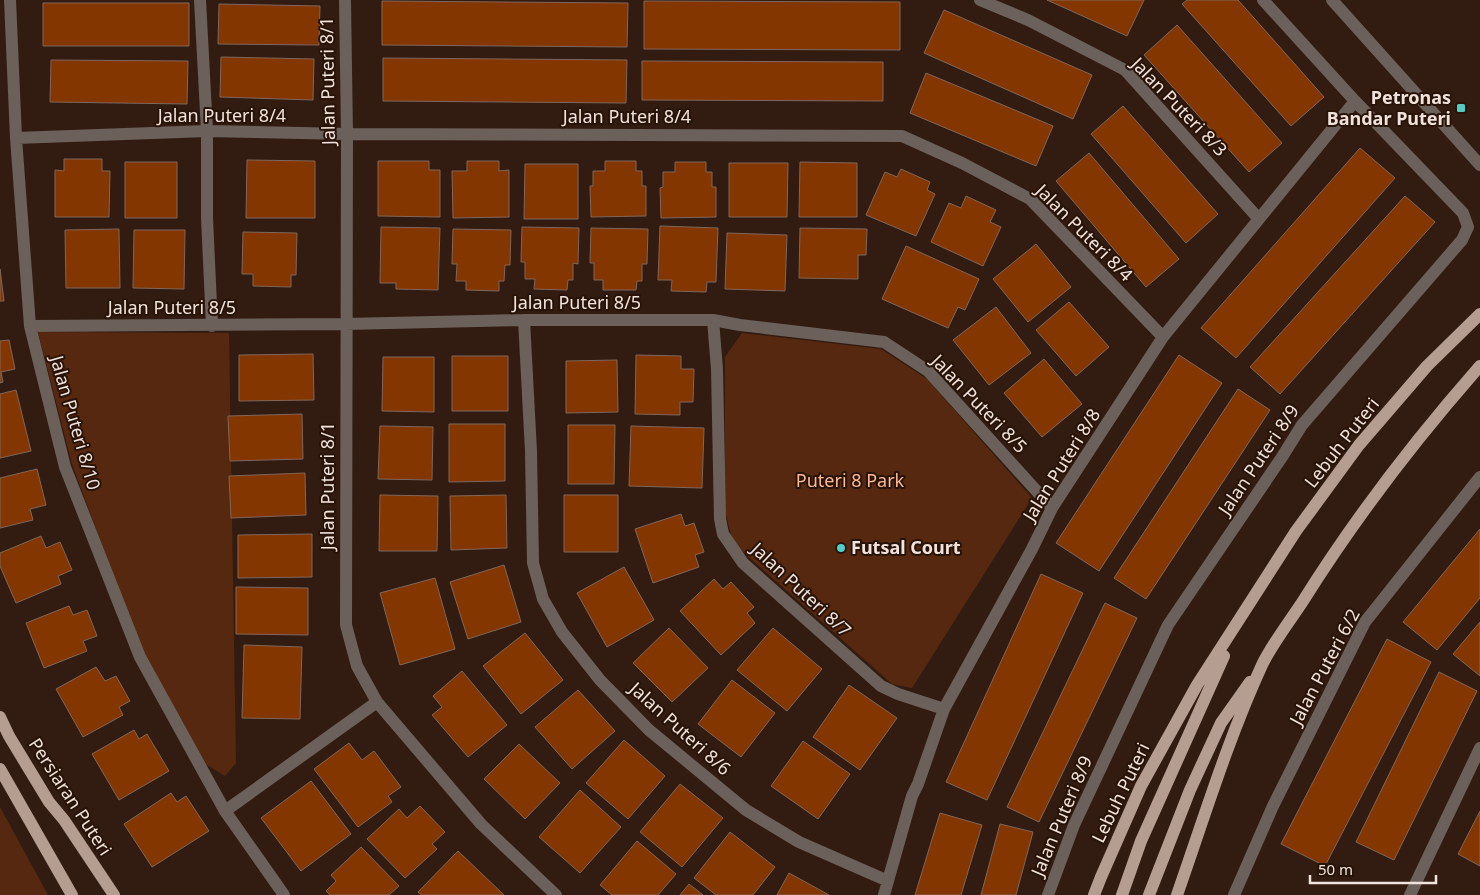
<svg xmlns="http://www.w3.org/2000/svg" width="1480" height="895" font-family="'Noto Sans',sans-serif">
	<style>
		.green { fill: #55280f }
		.building { fill: #843600; stroke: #81665a }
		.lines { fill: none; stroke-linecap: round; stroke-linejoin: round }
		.minor { stroke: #6b605a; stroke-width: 12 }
		.major { stroke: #b59d91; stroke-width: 12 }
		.poi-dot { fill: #54cdc8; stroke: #281308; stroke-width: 2 }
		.labels { text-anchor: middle; stroke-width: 4; stroke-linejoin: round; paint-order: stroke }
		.street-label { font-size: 18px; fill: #f1e2db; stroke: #281308 }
		.poi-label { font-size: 18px; font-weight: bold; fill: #f1e2db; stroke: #281308; text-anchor: end }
		.park-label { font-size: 18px; fill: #fcb897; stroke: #281308 }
	</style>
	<rect width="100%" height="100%" fill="#321c12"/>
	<path class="green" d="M38,332l191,1 7,430 -11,13 -23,-14 -60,-109 -70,-189z
		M742,333l139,16 46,30 105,119 -120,190 -20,-4 -159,-141 -8,-32v-154z
		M0,807l48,88h-48z"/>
	<path class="building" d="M1047,0h97l-17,36z
		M1187,0h51l86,97 -33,29 -109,-122z
		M382,1l246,2 -1,44 -245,-2z
		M644,1l256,1v48l-256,-1z
		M43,3h146v43h-146z
		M219,4l101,2 -1,39 -101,-1z
		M944,10l148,65 -19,44 -149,-66z
		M1177,25l105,118 -33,29 -105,-117z
		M221,57l93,2 -1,41 -93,-3z
		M383,58l244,2 -1,43 -243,-2z
		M51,60l137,1 -1,43 -137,-2z
		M642,61l241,1v39l-241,-1z
		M926,73l127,53 -17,40 -126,-53z
		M1123,106l95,108 -32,29 -95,-109z
		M1360,148l35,30 -159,180 -35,-30z
		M1089,153l90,106 -33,28 -90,-106z
		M64,159h38v12h8l-1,46h-54v-47l9,1z
		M247,160l68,1v57h-69z
		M378,161h51v9h11v47l-62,-1z
		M467,161h32v10l10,-1v47l-56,1 -1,-47h15z
		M605,161h31v10h6v15h4v30l-55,1 -1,-31h3v-15h12z
		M125,162h52v56h-52z
		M675,162h31v10h6v15h4v30l-55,1 -1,-30 3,-1v-15h12z
		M800,162l57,1v54h-58z
		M729,163h59l-1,54h-58z
		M525,164h53v55h-54z
		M901,169l29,13 -3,8 8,4 -19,42 -50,-21 19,-43 12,5z
		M966,196l30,14 -6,12 11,5 -18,39 -52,-24 18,-39 12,5z
		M1405,196l30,26 -155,172 -30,-27z
		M660,226l58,2 -2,54h-9l-1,10 -35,-1 1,-11h-14z
		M381,227l59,1 -2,62 -42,-1v-6h-16z
		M522,227l57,1 -1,36 -5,-1v17h-5l-1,10 -33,-1 1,-10h-10v-17h-4z
		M591,228l57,1 -1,35h-5v17h-5l-1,9h-33v-10h-9v-17h-4z
		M800,228l67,1 -1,26h-8v24l-59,-1z
		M119,229l1,59h-54l-1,-58z
		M453,229l58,1 -1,35h-5l-1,16h-5v10l-33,-1v-9h-10l1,-17h-5z
		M134,230h51l-1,59 -51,-1z
		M243,232l54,1 -1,42h-5v12l-38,-1v-12h-11z
		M727,233l60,2 -2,56 -60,-2z
		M1036,244l35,43 -43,35 -35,-43z
		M906,246l73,33 -14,31 -7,-3 -10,21 -66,-29z
		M0,269l4,32h-4z
		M1069,302l40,45 -33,29 -40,-46z
		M996,307l35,46 -42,32 -36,-45z
		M9,340l6,29 -14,3 2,10 -3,1v-42z
		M313,354l1,46 -75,1v-46z
		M636,355l45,1v13h13l-1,33h-13v13l-45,-1z
		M1179,355l43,28 -123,188 -43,-28z
		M452,356h56v55h-56z
		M383,357h51v55l-52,-1z
		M1044,359l38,45 -40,33 -38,-44z
		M617,360l1,52 -52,1v-52z
		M1238,389l32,21 -124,189 -32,-21z
		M16,390l15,61 -31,7v-64z
		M302,414l1,45 -73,2 -2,-45z
		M449,424h56v57l-56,1z
		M568,425h47l-1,59h-46z
		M380,426l53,1 -1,53 -54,-1z
		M631,426l73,2 -2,60 -73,-2z
		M37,469l9,36 -16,4 3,11 -33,8v-50z
		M305,473l1,42 -75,3 -2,-42z
		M380,495l58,1 -1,55h-58z
		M506,495l1,53 -56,2 -1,-54z
		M564,495h54v57h-54z
		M681,514l4,12 9,-3 10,29 -9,3 4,12 -46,16 -18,-54z
		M1480,529v69l-43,52 -34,-28z
		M312,534v43l-74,1v-43z
		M41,536l5,12 14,-6 12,28 -14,6 3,8 -45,19 -16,-37v-13z
		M504,565l17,57 -53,17 -18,-57z
		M624,567l30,53 -47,27 -30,-54z
		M1041,574l42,19 -96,207 -41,-18z
		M435,578l20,71 -55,16 -20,-72z
		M714,579l9,10 8,-7 23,25 -7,6 8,10 -34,32 -41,-44z
		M236,587l72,1v47l-72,-1z
		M1105,603l32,15 -98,204 -32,-15z
		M69,606l4,9 14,-5 10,26 -14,5 4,10 -43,17 -18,-45z
		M1480,622v54l-27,-22z
		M669,628l39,40 -36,34 -39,-39z
		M773,628l49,41 -35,42 -50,-41z
		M525,633l38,47 -42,34 -38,-48z
		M1387,639l44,23 -106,204 -44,-22z
		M244,645l58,2 -2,72 -58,-1z
		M96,667l9,14 11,-5 14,25 -11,6 4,8 -40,22 -27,-48z
		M462,671l45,54 -39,32 -36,-42 10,-8 -9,-11z
		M1439,672l38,19 -83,169 -38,-18z
		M732,680l43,33 -34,44 -43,-33z
		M849,685l48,33 -37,52 -47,-33z
		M578,690l37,41 -43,38 -37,-42z
		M134,730l5,9 8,-5 22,37 -50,29 -27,-46z
		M624,740l41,36 -37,43 -42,-36z
		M803,741l47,33 -32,45 -47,-33z
		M349,743l13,17 12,-9 27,36 -13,9 4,6 -34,25 -44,-58z
		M519,744l41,39 -35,36 -41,-40z
		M311,781l40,53 -50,37 -40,-53z
		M680,784l43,34 -41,49 -42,-35z
		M580,790l41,37 -41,46 -41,-36z
		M171,793l6,9 9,-6 23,35 -57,36 -28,-43z
		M420,806l25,26 -13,12 5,5 -32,29 -38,-39 32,-30 8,9z
		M1480,811v55l-22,-12z
		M940,813l42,12 -21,70h-46z
		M1000,824l33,8 -17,63h-35z
		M730,832l45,35 -22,28h-37l-22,-17z
		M637,841l39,33 -18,21h-46l-12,-10z
		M361,847l38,39 -10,9h-59l-4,-4 10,-10 -5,-6z
		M458,851l46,44h-83l-3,-3z
		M789,873l40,22h-52z
		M689,884l14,11h-23z"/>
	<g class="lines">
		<path class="minor" d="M10,0l6,138 14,188 35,141 75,190 85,154 59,84
			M200,0l7,131v87l5,108
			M345,0l2,134 -1,491 11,41 20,36 104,122 75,71
			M980,0l48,20 97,50 133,148
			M1332,0l148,165
			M16,138l191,-7 140,3 555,2 60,27 68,36 133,138
			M524,320l7,131 2,112 10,36 19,33 38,48 49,50 97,80 53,32 89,39
			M713,320l4,49 3,150 3,15 20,29 138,123 17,8 46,15
			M30,326l315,-2 179,-4h189l27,5 144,17 44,29 124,137
			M225,811l152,-109
			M884,895l28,-99 6,-12 26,-75 88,-160 20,-41 111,-171 192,-236
			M1048,895l26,-70 94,-200 114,-168 20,-32 160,-185 6,-13 -5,-14 -108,-112 -92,-101
			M1234,895l39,-89 92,-184 115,-145
			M1410,895l70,-147"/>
		<path class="major" d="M0,717l9,19 40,66 15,18 50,75
			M0,769l72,126
			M1094,895l7,-18 40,-91 56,-101 99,-154 63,-86 68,-79 53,-52
			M1122,895l19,-54 83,-185
			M1149,895l41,-105 31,-67 29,-41
			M1177,895c27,-77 51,-156 85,-230 10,-21 28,-44 41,-64 52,-83 112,-161 177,-235"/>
	</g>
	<g class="poi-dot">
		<rect x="1456" y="103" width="10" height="10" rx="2.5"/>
		<circle cx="841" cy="548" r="5"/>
	</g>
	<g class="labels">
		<g class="street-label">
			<text transform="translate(328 81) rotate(-91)" y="6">Jalan Puteri 8/1</text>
			<text transform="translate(1179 107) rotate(46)" y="6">Jalan Puteri 8/3</text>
			<text x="222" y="122">Jalan Puteri 8/4</text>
			<text x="627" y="123">Jalan Puteri 8/4</text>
			<text transform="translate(1084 233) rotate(45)" y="6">Jalan Puteri 8/4</text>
			<text x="577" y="309">Jalan Puteri 8/5</text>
			<text x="172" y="314">Jalan Puteri 8/5</text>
			<text transform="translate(979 404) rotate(46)" y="6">Jalan Puteri 8/5</text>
			<text transform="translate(75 423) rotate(74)" y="6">Jalan Puteri 8/10</text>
			<text transform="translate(1342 443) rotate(-52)" y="6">Lebuh Puteri</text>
			<text transform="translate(1259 460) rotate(-56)" y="6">Jalan Puteri 8/9</text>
			<text transform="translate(1062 465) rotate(-58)" y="6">Jalan Puteri 8/8</text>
			<text transform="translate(328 486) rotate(-90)" y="6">Jalan Puteri 8/1</text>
			<text transform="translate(801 590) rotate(43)" y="6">Jalan Puteri 8/7</text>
			<text transform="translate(1325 667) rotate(-62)" y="6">Jalan Puteri 6/2</text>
			<text transform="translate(680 729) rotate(42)" y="6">Jalan Puteri 8/6</text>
			<text transform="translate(1121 793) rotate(-64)" y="6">Lebuh Puteri</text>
			<text transform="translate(70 797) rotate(57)" y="6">Persiaran Puteri</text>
			<text transform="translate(1062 816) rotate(-67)" y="6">Jalan Puteri 8/9</text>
		</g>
		<g class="poi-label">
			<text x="1451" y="104">Petronas<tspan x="1451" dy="21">Bandar Puteri</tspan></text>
			<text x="851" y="554" text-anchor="start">Futsal Court</text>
		</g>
		<g class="park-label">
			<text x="850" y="487">Puteri 8 Park</text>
		</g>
	</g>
	<path d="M1310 875v8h126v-8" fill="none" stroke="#f1e2db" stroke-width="2.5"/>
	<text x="1318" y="875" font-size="15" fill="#f1e2db" stroke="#281308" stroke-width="4" paint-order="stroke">50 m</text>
</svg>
